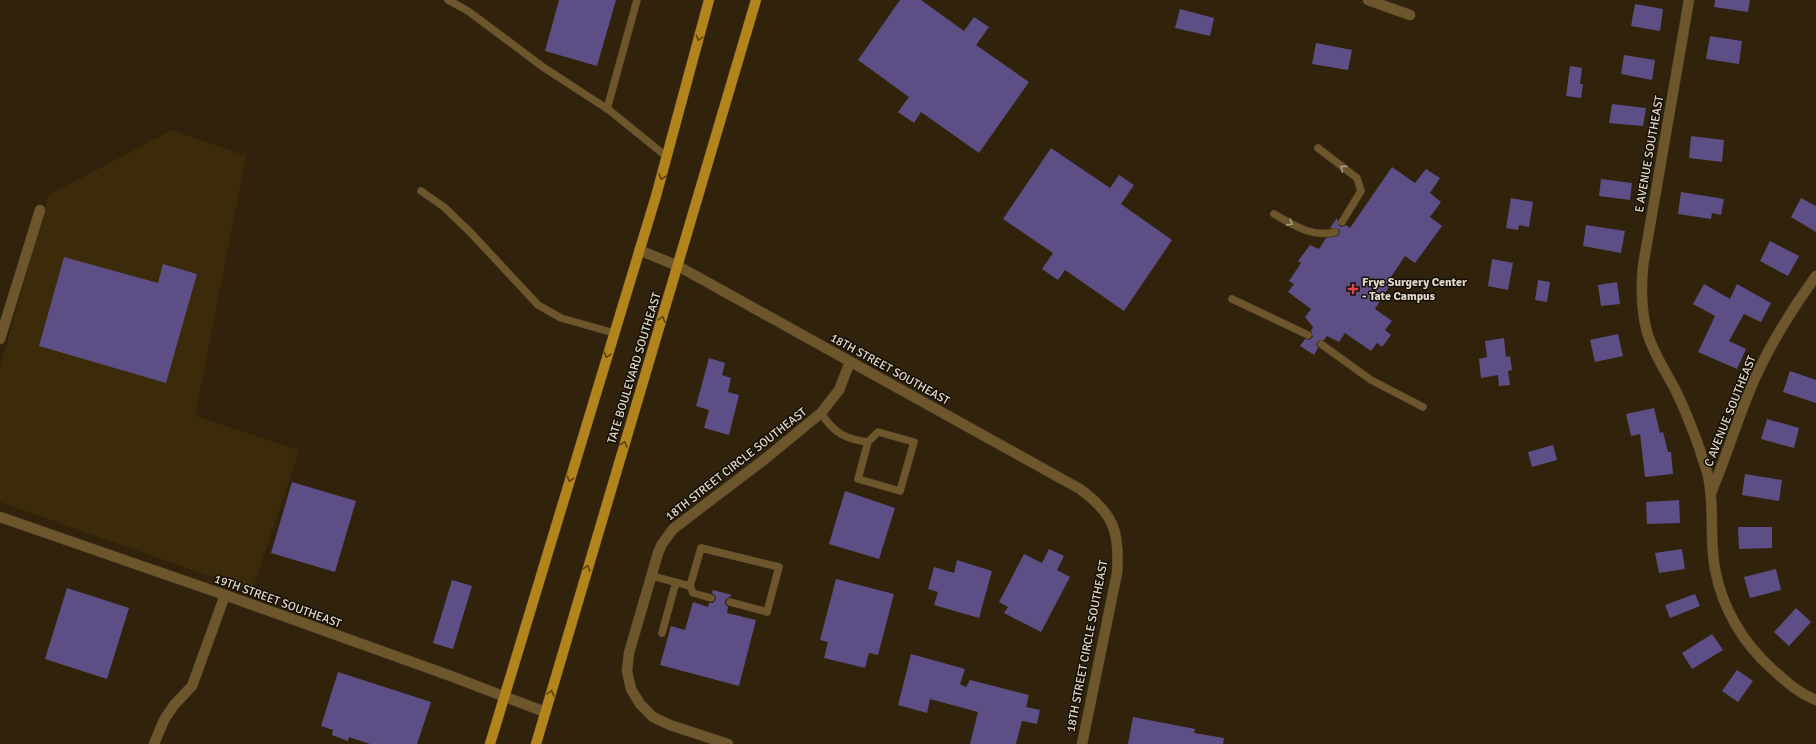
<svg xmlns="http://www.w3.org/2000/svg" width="1816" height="744" font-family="Signika,sans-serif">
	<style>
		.built { fill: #3c2b0b }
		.building { fill: #5d4e85 }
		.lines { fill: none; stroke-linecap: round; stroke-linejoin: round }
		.lane-casing { stroke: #4d402a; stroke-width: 8 }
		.street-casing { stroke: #4d402a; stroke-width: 11 }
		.primary-casing { stroke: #4d402a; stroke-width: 11 }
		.lane { stroke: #6d562c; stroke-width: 7 }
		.street { stroke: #6d562c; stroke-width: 10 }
		.primary { stroke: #b4841c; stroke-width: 10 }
		.oneway { stroke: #5c430f }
		.oneway2 { stroke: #ad9e83 }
		.health-dot { fill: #e0444e; stroke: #140e05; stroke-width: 1.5 }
		.labels { text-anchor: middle; stroke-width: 3; stroke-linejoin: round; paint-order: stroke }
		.street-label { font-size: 12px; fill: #e1d8ca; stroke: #140e05 }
		.poi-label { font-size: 12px; font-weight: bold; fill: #e1d8ca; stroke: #140e05; text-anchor: start }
	</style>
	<rect width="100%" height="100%" fill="#31230b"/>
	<path class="built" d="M172,130l74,26 -51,260 104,34 -47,141 -252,-89v-135l49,-172z"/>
	<path class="building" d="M559,0h57l-19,66 -52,-15z
		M900,0h21l43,31 10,-14 15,10 -13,18 53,37 -50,71 -58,-41 -7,11 -16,-11 11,-15 -51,-37z
		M1715,0h35l-2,12 -34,-5z
		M1635,4l28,5 -3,22 -29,-5z
		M1180,9l34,9 -4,18 -35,-8z
		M1710,36l32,5 -3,23 -33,-5z
		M1316,43l36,7 -4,20 -36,-6z
		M1624,55l31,5 -3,20 -31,-6z
		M1570,66l12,2 -2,16h3l-2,14 -15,-2z
		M1612,104l34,4 -3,18 -34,-3z
		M1691,136l33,4 -2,22 -33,-4z
		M1051,148l59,40 9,-13 15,10 -13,19 51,36 -48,71 -59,-41 -7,10 -16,-11 11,-16 -50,-34z
		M1392,167l23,16 11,-14 14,9 -10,15 11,9 -11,15 12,9 -27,37 -10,-7 -16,24 3,2 -17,27 17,12 -7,9 6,5 -9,12 -5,-4 -6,8 -26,-18 -6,9 -12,-6 -3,4h-5l-3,4 2,4 -4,7 -14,-9 5,-7 4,1 4,-3 -2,-6 2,-4 -8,-10 6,-8 -23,-17 6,-8 -5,-3 12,-18 -3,-2 12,-16 9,4 7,-11 12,-2 2,-4 -1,-3 -9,-1 7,-10 2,8 3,1 4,-2 4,3z
		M1601,179l31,4 -2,17 -31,-4z
		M1681,192l43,7 -3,16 -9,-2 -1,6 -33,-5z
		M1511,198l22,4 -4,25 -10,-2 -1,5 -12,-2z
		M1801,198l15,8v26l-25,-15z
		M1586,225l39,6 -4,22 -38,-7z
		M1770,241l29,15 -11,20 -28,-15z
		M64,257l94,26 5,-19 34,10 -31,109 -127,-37z
		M1492,259l21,4 -5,27 -20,-4z
		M1538,280l12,2 -3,20 -12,-2z
		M1617,282l3,22 -19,2 -3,-21z
		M1704,284l26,15 7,-15 34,19 -10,19 -17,-8 -15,27 17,8 -9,20 -39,-17 17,-36 -22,-12z
		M1618,334l5,22 -28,6 -5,-22z
		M1504,338l2,19 4,-1 2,14 -4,1 2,14 -11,1 -1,-11 -17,3 -2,-19 8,-2 -2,-16z
		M709,358l16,5 -3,12 9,3 -3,14 11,3 -10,40 -25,-7 5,-18 -13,-4z
		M1790,371l26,9v23l-33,-11z
		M1654,408l6,25 3,-1 5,20h3l2,22 -28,3 -5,-43 -9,2 -5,-22z
		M1767,419l32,9 -5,20 -33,-9z
		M1553,445l4,15 -25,7 -4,-15z
		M1745,474l37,6 -3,21 -37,-6z
		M292,482l64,19 -21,71 -64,-19z
		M845,491l50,17 -16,51 -50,-15z
		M1679,500l1,23 -33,1 -1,-22z
		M1738,527h34v21l-33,1z
		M1049,549l15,7 -7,14 13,7 -29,55 -37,-19 4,-6 -9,-5 25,-48 18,9z
		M1682,549l3,20 -26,4 -4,-20z
		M957,560l35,11 -13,47 -45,-13 4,-13 -10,-3 6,-22 20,6z
		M1776,569l5,21 -31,8 -6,-21z
		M836,579l58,15 -16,61 -9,-2 -4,15 -41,-10 4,-16 -8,-2z
		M452,580l20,6 -19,63 -20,-6z
		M67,588l62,20 -22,71 -62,-20z
		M713,590l19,5 -7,5v4l3,3 -1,6 29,7 -17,66 -79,-21 11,-39 14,4 8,-28 15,5 1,-4h4l3,-4 -1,-4 -3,-2z
		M1695,594l5,12 -30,12 -5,-13z
		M1796,608l15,14 -22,24 -15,-14z
		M1712,634l11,16 -31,19 -10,-16z
		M911,654l54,15 -5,15 6,3 4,-7 59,15 -3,12 14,3 -3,14 -15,-3 -6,23h-46l8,-32 -48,-13 -3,14 -29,-8z
		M1737,670l16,11 -15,21 -16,-11z
		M338,672l93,30 -14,42h-47l-21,-7 -1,4 -16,-6 1,-5 -12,-4z
		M1133,717l62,12 -1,4 30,5 -1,6h-95z"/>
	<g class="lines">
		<g class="lane-casing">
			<path id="lane" d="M448,0l20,11 75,56 66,43 58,47
				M607,109l30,-109
				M1318,148l39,30 4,13 -19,31
				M421,191l23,16 26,25 68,73 23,13 53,15
				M1274,214c20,11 38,24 61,18
				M1232,299l76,36
				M1321,344l50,36 52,27
				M821,413c13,20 24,26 47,29
				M878,432l36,10 -14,49 -42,-12 10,-37z
				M652,576l38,10 11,-38 78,19 -12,45 -37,-10
				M690,586l3,7 18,5
				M662,633l14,-51"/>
		</g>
		<g class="street-casing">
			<path id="street" d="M1368,0l42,15
				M1689,0l-46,266c-2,22 -2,44 4,66 6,21 19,40 29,59 9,19 17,39 24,59 2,9 6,17 8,26 7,30 1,63 7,93 7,39 28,74 57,100 15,13 26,24 44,31
				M639,250l39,16 402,223c34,25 40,43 37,84l-35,171
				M0,339l40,-129
				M1711,493c16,-38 28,-79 45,-117 16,-35 37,-68 60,-100
				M0,517l225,78 223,80 97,37
				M154,744l10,-24 10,-15 18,-19 33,-91
				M728,744l-58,-19 -17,-8 -13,-13 -9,-15 -4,-18 2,-18 29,-100 4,-9 11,-15 92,-70 56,-46 18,-23 11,-28"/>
		</g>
		<g class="primary-casing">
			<path id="primary" d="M490,744l166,-548 53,-196
				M536,744l220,-744"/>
		</g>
		<use href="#lane" class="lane"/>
		<use href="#street" class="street"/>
		<use href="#primary" class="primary"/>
	</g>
	<defs><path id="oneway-chevron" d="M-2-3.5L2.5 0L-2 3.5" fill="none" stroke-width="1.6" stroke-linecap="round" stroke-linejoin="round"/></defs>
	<g class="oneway">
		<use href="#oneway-chevron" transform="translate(699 38) rotate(105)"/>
		<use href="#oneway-chevron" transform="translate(662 177) rotate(106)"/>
		<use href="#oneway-chevron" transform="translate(662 319) rotate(-73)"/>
		<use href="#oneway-chevron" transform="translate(607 355) rotate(107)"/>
		<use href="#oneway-chevron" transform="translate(624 444) rotate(-74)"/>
		<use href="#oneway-chevron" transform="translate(570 479) rotate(107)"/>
		<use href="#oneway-chevron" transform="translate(587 568) rotate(-74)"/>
		<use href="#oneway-chevron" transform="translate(551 693) rotate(-74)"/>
	</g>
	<g class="oneway2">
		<use href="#oneway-chevron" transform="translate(1343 168) rotate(-143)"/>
		<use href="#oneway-chevron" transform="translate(1290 223) rotate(30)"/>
	</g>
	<path class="health-dot" d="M1351 283h4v4h4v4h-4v4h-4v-4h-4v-4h4z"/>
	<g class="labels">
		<g class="street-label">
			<text transform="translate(1649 154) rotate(-80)" y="4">E AVENUE SOUTHEAST</text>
			<text transform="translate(634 368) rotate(-73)" y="4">TATE BOULEVARD SOUTHEAST</text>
			<text transform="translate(890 369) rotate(29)" y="4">18TH STREET SOUTHEAST</text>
			<text transform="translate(1730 411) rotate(-68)" y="4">C AVENUE SOUTHEAST</text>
			<text transform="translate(736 464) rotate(-38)" y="4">18TH STREET CIRCLE SOUTHEAST</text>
			<text transform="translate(278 601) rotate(20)" y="4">19TH STREET SOUTHEAST</text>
			<text transform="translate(1087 646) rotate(-79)" y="4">18TH STREET CIRCLE SOUTHEAST</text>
		</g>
		<g class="poi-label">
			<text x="1362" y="286">Frye Surgery Center<tspan x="1362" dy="14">- Tate Campus</tspan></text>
		</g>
	</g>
</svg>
